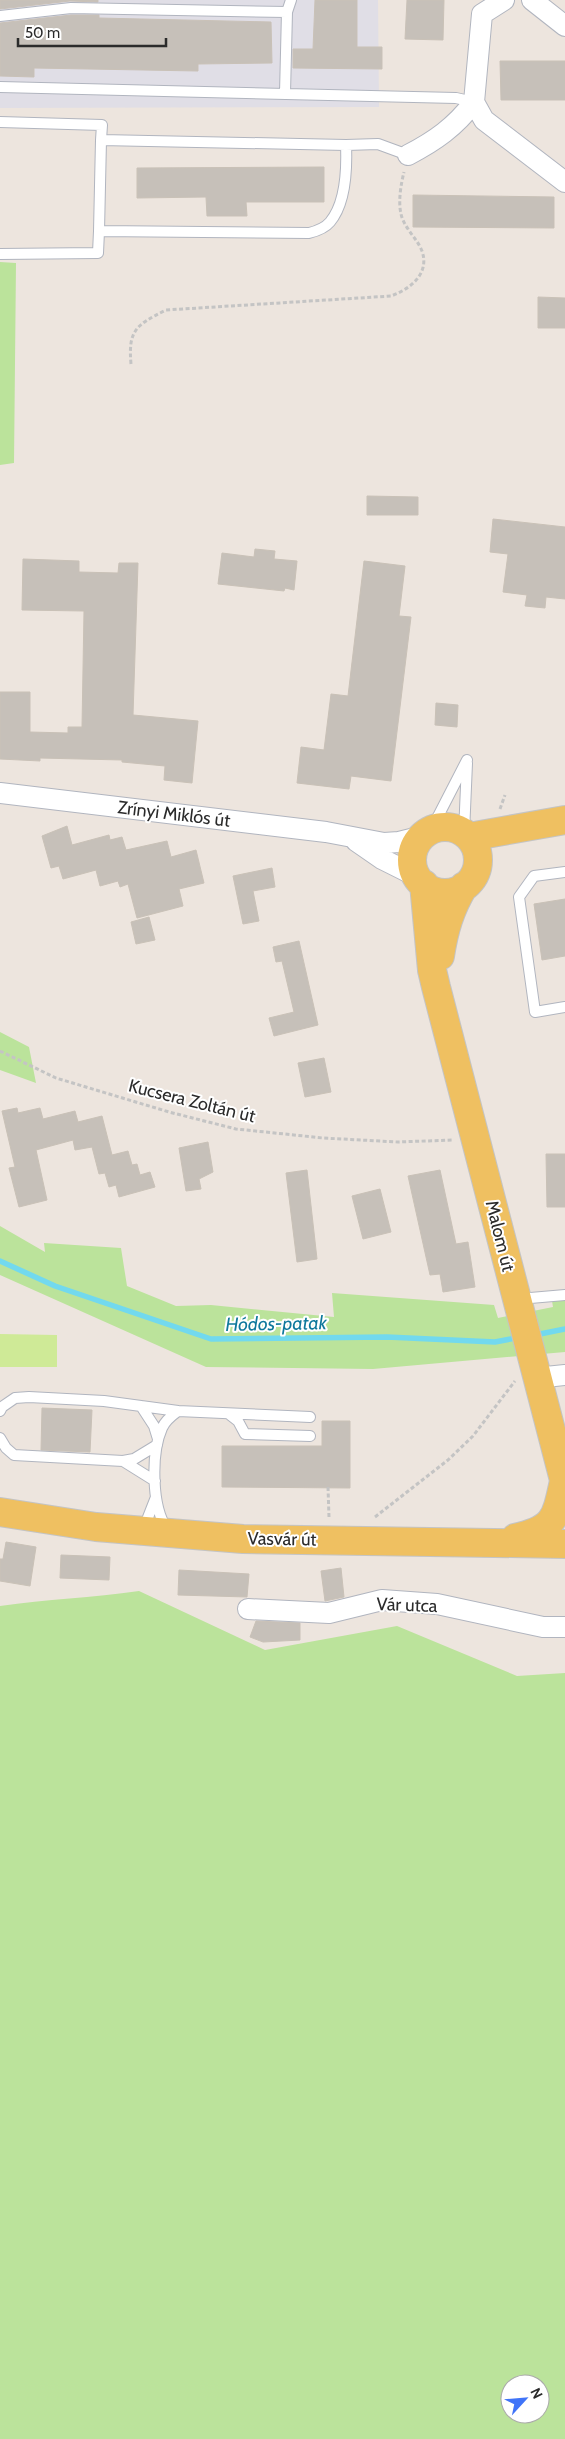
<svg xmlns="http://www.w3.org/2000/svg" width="565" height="2439" font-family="Cabin,sans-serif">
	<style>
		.industrial { fill: #e0dee6 }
		.green { fill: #bbe39b; fill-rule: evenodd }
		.pitch { fill: #cfea97 }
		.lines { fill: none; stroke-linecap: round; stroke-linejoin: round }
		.stream { stroke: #72d9ee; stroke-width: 5.5 }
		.building { fill: #c6c0b9; stroke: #c9c1b7 }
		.service-casing { stroke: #b1b5bf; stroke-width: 12 }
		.minor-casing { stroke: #b1b5bf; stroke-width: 22 }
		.primary-casing { stroke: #c4c4c4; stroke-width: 30 }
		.path { stroke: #c4c4c4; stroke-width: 3; stroke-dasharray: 4 2.5; stroke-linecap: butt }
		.service { stroke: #fff; stroke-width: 10 }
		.minor { stroke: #fff; stroke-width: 20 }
		.primary { stroke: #efc061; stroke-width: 28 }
		.labels { text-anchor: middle; stroke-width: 4; stroke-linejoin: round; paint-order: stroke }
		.street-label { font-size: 18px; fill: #2b2b2b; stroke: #fff }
		.water-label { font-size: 19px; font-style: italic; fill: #0f799c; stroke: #fff }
	</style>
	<rect width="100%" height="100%" fill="#ede5de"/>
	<path class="industrial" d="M0,0h378l1,107 -379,1z"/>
	<path class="green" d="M0,262l16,1 -2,200 -14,2z
		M0,1032l29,15 7,36 -36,-13z
		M0,1226l45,26 -1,-9 77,5 6,38 49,20 35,-1 123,12 -2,-24 162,12 4,13 55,-11 -1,-6 13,-1v52l-192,17 -167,-2 -206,-92z
		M139,1591l126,59 132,-24 120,50 48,-3v766h-565v-833c46,-7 93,-8 139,-15zM510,2384h30v30h-30z"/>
	<path class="pitch" d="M0,1334l57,1v32h-57z"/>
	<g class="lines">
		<path class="stream" d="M0,1261l55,25 156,53 176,-2 108,5 26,-5
			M535,1335l30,-6"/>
	</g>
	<path class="building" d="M0,0h98v2l-28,-1 -70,8z
		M315,0h42v47h25v22l-89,-1v-19h20z
		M407,0h37l-1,40 -38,-1z
		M71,15h28v3l172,4 1,41 -74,1v7l-164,-3v9l-34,-1v-53z
		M500,61h65v39h-64z
		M324,167v35h-78l1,14h-40l-1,-19 -69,1v-30z
		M413,195l141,2v31l-141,-1z
		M538,297l27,1v30h-27z
		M367,496l51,1v18h-51z
		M493,519l72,8v72l-19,-2 -1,11 -20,-2 2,-11 -24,-3 5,-38 -18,-2z
		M255,549l20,2 -1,8 23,2 -3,29 -9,-2 -1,3 -66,-7 4,-31 32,4z
		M23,559l56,2v11l39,1 1,-10h19l-5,152 65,6 -6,62 -28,-3 1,-14 -43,-4v-2l-82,-2v3l-40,-2v-67h30v40l38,1v-6h14l2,-116 -62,-1z
		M364,561l41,5 -6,50 12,1 -20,164 -40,-5 -2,13 -52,-6 4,-36 23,3 7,-56 17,2z
		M436,703l22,2 -1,22 -22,-2z
		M67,826l5,19 37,-10 1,5 12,-3 4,13 41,-9 4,16 25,-7 8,33 -25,6 4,17 -46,12 -9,-34 -8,3 -2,-6 -18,5 -4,-16 -33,9 -4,-13 -8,2 -9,-32z
		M272,868l3,19 -22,4 6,30 -16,3 -10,-48z
		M565,899v57l-23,4 -8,-56z
		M149,917l6,23 -19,4 -5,-22z
		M299,941l19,84 -44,11 -5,-18 25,-6 -12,-51 -6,1 -3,-15z
		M324,1058l7,34 -26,5 -7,-34z
		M17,1108l1,5 22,-5 3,11 32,-8 3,11 24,-6 10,39 16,-4 4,14 5,-1 3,11 10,-3 5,15 -36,10 -3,-12 -7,2 -4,-14 -6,1 -7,-27 -17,3 -2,-10 -37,10 11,50 -28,7 -10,-39 6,-1 -13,-56z
		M208,1142l5,30 -14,7 2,10 -15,2 -7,-43z
		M546,1154h19v53h-18z
		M307,1170l10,89 -20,3 -11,-89z
		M440,1170l16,74 12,-2 7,45 -32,5 -3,-18 -10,1 -22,-99z
		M380,1189l11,43 -28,7 -11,-43z
		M42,1408l50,2 -2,42 -49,-2z
		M322,1421h28v67l-128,-1v-41h100z
		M6,1542l30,5 -6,39 -30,-5v-22h3z
		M61,1555l49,2 -1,23 -49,-2z
		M341,1568l3,29 -19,4 -4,-30z
		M179,1570l70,4 -2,23 -69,-2z
		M256,1621l44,2v17l-37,2 -13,-5z"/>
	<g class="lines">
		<g class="service-casing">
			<path id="service" d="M0,16l71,-8 216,4
				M0,87l456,11 18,4
				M285,93l2,-81 4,-12
				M0,122l102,3 -1,15
				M346,145c1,24 0,58 -16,77 -5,6 -13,9 -21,11l-210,-2 2,-91 245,5 32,-1 30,11
				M0,254l98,-1 1,-22
				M431,830l36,-70
				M464,833l3,-70
				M565,872l-31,4 -15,21 16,115 30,-5
				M519,1299l46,-4
				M141,1406l13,20 4,13
				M0,1411l2,-4 13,-9 14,-1 75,4 74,10
				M229,1414l9,7 7,13 65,2
				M0,1438l6,10 8,7 109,6 32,20
				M123,1461l11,-2 23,-14
				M141,1528l4,-3 11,-28
				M168,1530c-17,-22 -17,-77 -6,-102 3,-7 9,-12 16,-17l132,6"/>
		</g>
		<g class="minor-casing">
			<path id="minor" d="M504,0l-22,14 -8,88 10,18 81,62
				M532,0l33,26
				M408,155c27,-14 47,-28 66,-53
				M0,793l326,39 58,11 15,-1 24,-6
				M356,841l26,18 36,18
				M536,1378l29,-3
				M248,1609l81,4 53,-13 55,4 106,23h22"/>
		</g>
		<g class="primary-casing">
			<path id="primary" d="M412 860a33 33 0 1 1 66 0a33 33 0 1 1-66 0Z
				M469,837l96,-17
				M424,884l8,86 4,17 129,497
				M440,956c4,-26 10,-47 24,-70
				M0,1512l96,15 147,12 322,5
				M515,1538c40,-9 41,-20 49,-57"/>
		</g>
		<path class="path" d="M131,364c-3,-34 5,-39 35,-54l225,-14c19,-7 39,-22 31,-45 -5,-13 -18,-23 -21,-37 -3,-13 0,-30 3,-42
			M500,809l5,-14
			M0,1051l56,27 113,34 67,17 87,9 75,4 54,-2
			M328,1487l1,30
			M375,1517l73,-57 25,-24 42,-55"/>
		<use href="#service" class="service"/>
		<use href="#minor" class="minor"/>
		<use href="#primary" class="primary"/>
	</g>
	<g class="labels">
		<g class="street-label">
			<text transform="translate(174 814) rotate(7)" y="6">Zrínyi Miklós út</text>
			<text transform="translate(192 1101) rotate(14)" y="6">Kucsera Zoltán út</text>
			<text transform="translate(500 1236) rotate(76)" y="6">Malom út</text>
			<text transform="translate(282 1539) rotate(1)" y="6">Vasvár út</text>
			<text transform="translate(407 1605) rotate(2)" y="6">Vár utca</text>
		</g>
		<g class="water-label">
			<text transform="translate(276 1323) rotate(-1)" y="7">Hódos-patak</text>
		</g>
	</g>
	<g transform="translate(525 2399) rotate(64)"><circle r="24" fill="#ffffff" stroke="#aaaaaa"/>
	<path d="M0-4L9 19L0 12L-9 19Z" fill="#4074f8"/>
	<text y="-8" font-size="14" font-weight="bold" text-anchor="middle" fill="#2b2b2b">N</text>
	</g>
	<path d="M18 38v8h148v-8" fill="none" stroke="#2b2b2b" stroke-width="2.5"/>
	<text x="25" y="38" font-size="15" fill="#2b2b2b" stroke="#ffffff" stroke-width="4" paint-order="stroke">50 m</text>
</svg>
